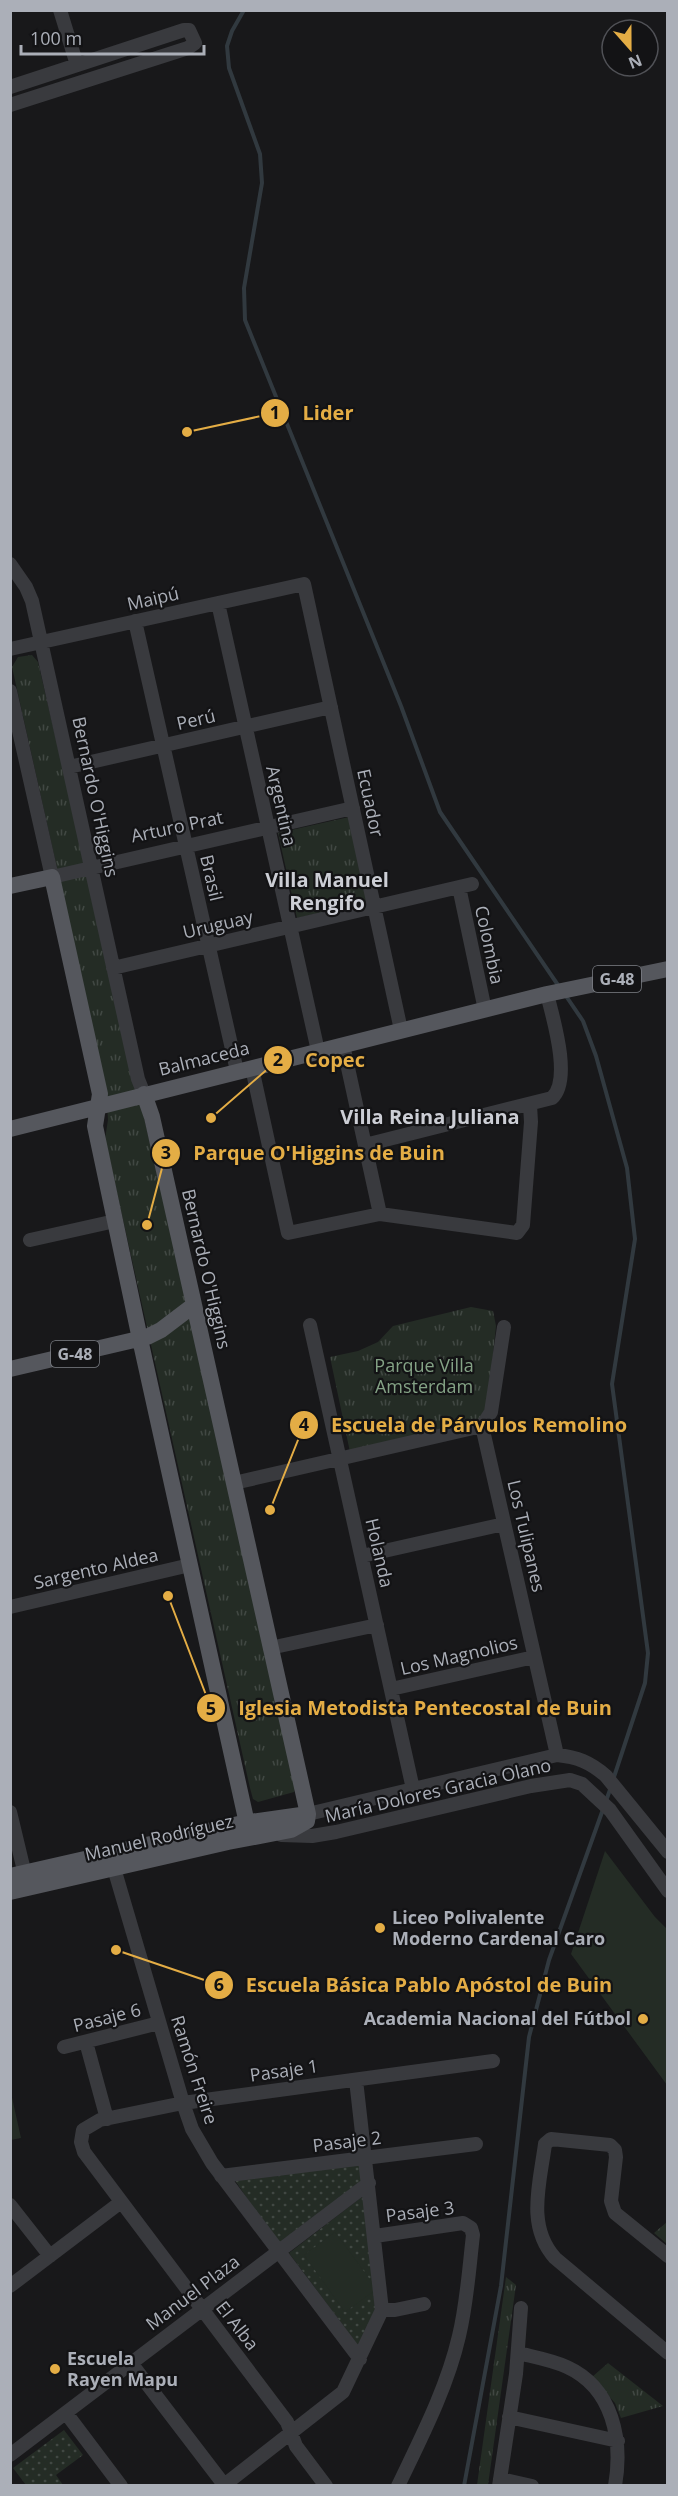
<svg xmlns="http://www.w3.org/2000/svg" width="678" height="2496" font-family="'Open Sans',sans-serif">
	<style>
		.grass { fill: url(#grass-dots) }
		.park { fill: url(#park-tufts) }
		.pitch { fill: #242c25 }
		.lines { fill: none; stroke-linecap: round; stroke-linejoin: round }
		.stream { stroke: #31393f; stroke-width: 4 }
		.minor { stroke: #393a3e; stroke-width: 14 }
		.major { stroke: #55575d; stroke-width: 16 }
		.poi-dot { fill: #e4ad45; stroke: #131315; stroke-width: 2 }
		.labels { text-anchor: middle; stroke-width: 4.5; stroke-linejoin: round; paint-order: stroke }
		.shield { fill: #131315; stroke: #7d8087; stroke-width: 1.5 }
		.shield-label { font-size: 16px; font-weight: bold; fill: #abafb8 }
		.street-label { font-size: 18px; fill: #abafb8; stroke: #131315 }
		.park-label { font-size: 18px; fill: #84a285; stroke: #131315 }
		.poi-label { font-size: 18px; font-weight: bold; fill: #abafb8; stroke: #131315; text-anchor: start }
		.neighbourhood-label { font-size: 20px; font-weight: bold; fill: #ccced5; stroke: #131315 }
		.leader { fill: none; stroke: #e4ad45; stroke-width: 2 }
		.callout-dot { fill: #e4ad45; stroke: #131315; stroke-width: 2 }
		.mark-label { font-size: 18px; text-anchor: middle; font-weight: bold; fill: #111 }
		.callout-label { font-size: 20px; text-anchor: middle; font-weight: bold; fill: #e4ad45; stroke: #131315; stroke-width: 4.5; stroke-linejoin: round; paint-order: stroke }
	</style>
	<defs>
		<pattern id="grass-dots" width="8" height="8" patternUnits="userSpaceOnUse" patternTransform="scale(1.5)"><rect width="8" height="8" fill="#242c25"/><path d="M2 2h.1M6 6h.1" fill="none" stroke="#414843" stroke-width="1.8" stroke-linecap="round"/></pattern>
		<pattern id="park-tufts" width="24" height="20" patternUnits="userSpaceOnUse" patternTransform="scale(1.5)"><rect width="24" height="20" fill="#242c25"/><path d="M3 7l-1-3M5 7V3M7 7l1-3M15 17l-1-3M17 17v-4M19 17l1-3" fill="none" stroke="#414843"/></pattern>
	</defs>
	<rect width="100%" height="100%" fill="#18181a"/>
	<path class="grass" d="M363,2162l2,19 -85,66 -46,-68z
		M367,2193l13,112 -17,47 -74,-99z
		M64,2430l19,25 -27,20 7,10h-37l-13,-17z"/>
	<path class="park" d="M32,655l6,7 151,649 107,475 -2,6 -36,10 -5,-3 -3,-11 -145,-649 3,-19 -2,-33 -94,-420 6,-10z
		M349,817l19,85 -71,16 -19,-85z
		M471,1307l22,4 3,15 -9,86 -7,9 -130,31 -20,-95 28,-6 20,-9 15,-16z
		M667,2222v22l-13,-11z
		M506,2277l10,8 -28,200h-11z
		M608,2363l55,43 -42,12 -6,-15 -23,-26z"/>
	<path class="pitch" d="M605,1851l50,66 12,12v156l-96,-131z
		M11,2093l10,45 -10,2h-1z
		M335,2232l42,57 -32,23 -41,-57z"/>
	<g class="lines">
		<path class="stream" d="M244,10l-12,21 -5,15 2,22 31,86 2,29 -18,105 1,32 156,386 39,106 120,176
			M566,996l17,25 13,35 31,112 8,71 -23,145 36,269 -3,30 -32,97
			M464,2486l37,-200 28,-249 20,-77 62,-173"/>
		<path class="minor" d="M60,10l17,55
			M10,87l174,-57h5l6,13 -7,5 -178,57
			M10,564l16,23 6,14 106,478 6,15
			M218,603l100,448
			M135,621l102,450
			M10,649l294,-65 97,446
			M10,691l42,186 301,-69
			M69,767l262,-60
			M459,887l26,123
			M113,968l359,-84
			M343,1045l37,169
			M252,1068l36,165 92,-19 137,19 6,-8 8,-103 -1,-17
			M365,1145l187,-47c20,-18 1,-80 -5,-104
			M30,1240l85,-19
			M310,1325l103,464
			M482,1426l75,329
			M482,1426l9,-14 13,-85
			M234,1483l248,-57
			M362,1556l142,-32
			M10,1607l180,-42
			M270,1648l107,-23
			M391,1689l143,-32
			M10,1812l17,71
			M308,1814l249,-59c20,2 33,7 49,21l62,76
			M281,1835l31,1 24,-4 195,-46 39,-6 12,4 28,26 58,81
			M111,1858l72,245 9,26 20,34 148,196
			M86,2042l21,77
			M64,2047l95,-24
			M221,2176l255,-32
			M10,2205l40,51
			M375,2236l88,-13 8,5 2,7c-4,34 -6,68 -14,101 -12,52 -38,102 -61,150
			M668,2256l-53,-43 -4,-12 5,-44 -1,-7 -5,-5 -59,-6 -6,5c-5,39 -19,82 10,114l113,95
			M10,2286l111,-84
			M382,2310h13l29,-6
			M518,2353c16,4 34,7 49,14 46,21 56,73 48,119
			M131,2363l94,123
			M66,2413l55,73
			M509,2417l109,24
			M10,2455l359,-272
			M500,2479l32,7
			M223,2486l120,-94 39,-82 -26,-230
			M326,2486l-30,-40 -9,-24 -203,-270 -3,-10 2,-12 17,-10 83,-17 310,-42
			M499,2486l17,-112 5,-66"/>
		<path class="major" d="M10,886l42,-9 48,217 -5,32 45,213 110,498
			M144,1094l8,23 156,697
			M10,1129l537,-135 121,-25
			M10,1369l137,-32 14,-7 33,-25
			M10,1876l233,-53 65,-9
			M10,1892l218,-50 63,-12 16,-9 1,-7"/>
	</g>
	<g class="poi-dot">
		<circle cx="380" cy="1928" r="6"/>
		<circle cx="643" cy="2019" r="6"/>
		<circle cx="55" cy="2369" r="6"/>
	</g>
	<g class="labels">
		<g class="shield">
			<rect x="593" y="966" width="48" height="26" rx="4.5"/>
			<rect x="51" y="1341" width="48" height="26" rx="4.5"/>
		</g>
		<g class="shield-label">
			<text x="617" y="985">G-48</text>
			<text x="75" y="1360">G-48</text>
		</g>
		<g class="street-label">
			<text transform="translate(153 599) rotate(-13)" y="6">Maipú</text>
			<text transform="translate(196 720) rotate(-13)" y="6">Perú</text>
			<text transform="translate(95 797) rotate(78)" y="6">Bernardo O'Higgins</text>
			<text transform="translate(370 803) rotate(78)" y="6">Ecuador</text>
			<text transform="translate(281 806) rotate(77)" y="6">Argentina</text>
			<text transform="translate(177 827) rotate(-12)" y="6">Arturo Prat</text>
			<text transform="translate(211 878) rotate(77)" y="6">Brasil</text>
			<text transform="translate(218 925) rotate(-13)" y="6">Uruguay</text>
			<text transform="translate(489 945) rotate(78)" y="6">Colombia</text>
			<text transform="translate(204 1059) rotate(-14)" y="6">Balmaceda</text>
			<text transform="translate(206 1269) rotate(77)" y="6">Bernardo O'Higgins</text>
			<text transform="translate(526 1536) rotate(77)" y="6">Los Tulipanes</text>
			<text transform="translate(379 1553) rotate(77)" y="6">Holanda</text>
			<text transform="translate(96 1569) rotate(-13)" y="6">Sargento Aldea</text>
			<text transform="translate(459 1656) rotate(-13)" y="6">Los Magnolios</text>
			<text transform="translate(438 1791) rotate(-13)" y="6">María Dolores Gracia Olano</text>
			<text transform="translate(159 1838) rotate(-13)" y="6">Manuel Rodríguez</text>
			<text transform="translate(107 2018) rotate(-14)" y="6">Pasaje 6</text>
			<text transform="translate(194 2070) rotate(72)" y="6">Ramón Freire</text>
			<text transform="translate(284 2071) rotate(-8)" y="6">Pasaje 1</text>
			<text transform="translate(347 2142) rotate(-7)" y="6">Pasaje 2</text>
			<text transform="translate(420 2212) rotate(-7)" y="6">Pasaje 3</text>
			<text transform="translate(193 2293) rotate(-37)" y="6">Manuel Plaza</text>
			<text transform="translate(237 2326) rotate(52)" y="6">El Alba</text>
		</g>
		<g class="park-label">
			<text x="424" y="1372">Parque Villa<tspan x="424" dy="21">Amsterdam</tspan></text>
		</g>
		<g class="poi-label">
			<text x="392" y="1924">Liceo Polivalente<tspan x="392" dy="21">Moderno Cardenal Caro</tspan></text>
			<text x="631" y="2025" text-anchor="end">Academia Nacional del Fútbol</text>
			<text x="67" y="2365">Escuela<tspan x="67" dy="21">Rayen Mapu</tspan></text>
		</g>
		<g class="neighbourhood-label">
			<text x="327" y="887">Villa Manuel<tspan x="327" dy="23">Rengifo</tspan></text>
			<text x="430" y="1124">Villa Reina Juliana</text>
		</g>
	</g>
	<path class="leader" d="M187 432L275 413M211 1118L278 1060M147 1225L166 1153M270 1510L304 1425M168 1596L211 1708M116 1950L219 1985"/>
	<g class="callout-dot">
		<circle cx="187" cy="432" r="6"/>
		<circle cx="211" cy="1118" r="6"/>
		<circle cx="147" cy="1225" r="6"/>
		<circle cx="270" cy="1510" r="6"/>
		<circle cx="168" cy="1596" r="6"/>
		<circle cx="116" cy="1950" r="6"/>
		<circle cx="275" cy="413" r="15"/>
		<circle cx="278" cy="1060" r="15"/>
		<circle cx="166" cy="1153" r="15"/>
		<circle cx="304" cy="1425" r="15"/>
		<circle cx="211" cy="1708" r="15"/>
		<circle cx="219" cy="1985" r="15"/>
	</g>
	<g class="mark-label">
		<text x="275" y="419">1</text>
		<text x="278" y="1066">2</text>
		<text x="166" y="1159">3</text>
		<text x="304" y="1431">4</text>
		<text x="211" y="1715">5</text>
		<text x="219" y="1991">6</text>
	</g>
	<g class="callout-label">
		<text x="328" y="420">Lider</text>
		<text x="335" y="1067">Copec</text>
		<text x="319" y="1160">Parque O'Higgins de Buin</text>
		<text x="479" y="1432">Escuela de Párvulos Remolino</text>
		<text x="425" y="1715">Iglesia Metodista Pentecostal de Buin</text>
		<text x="429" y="1992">Escuela Básica Pablo Apóstol de Buin</text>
	</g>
	<rect width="678" height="2496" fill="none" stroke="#abafb8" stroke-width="24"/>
	<g transform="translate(630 48) rotate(159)"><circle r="28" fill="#131315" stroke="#505156" stroke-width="1.5"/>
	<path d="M0-4.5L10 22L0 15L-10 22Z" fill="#e4ad45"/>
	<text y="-9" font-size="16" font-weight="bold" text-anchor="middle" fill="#abafb8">N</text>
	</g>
	<path d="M21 45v9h183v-9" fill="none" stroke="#abafb8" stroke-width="3"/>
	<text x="30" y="45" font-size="18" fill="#abafb8" stroke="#131315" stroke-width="4.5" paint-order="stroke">100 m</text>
</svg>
